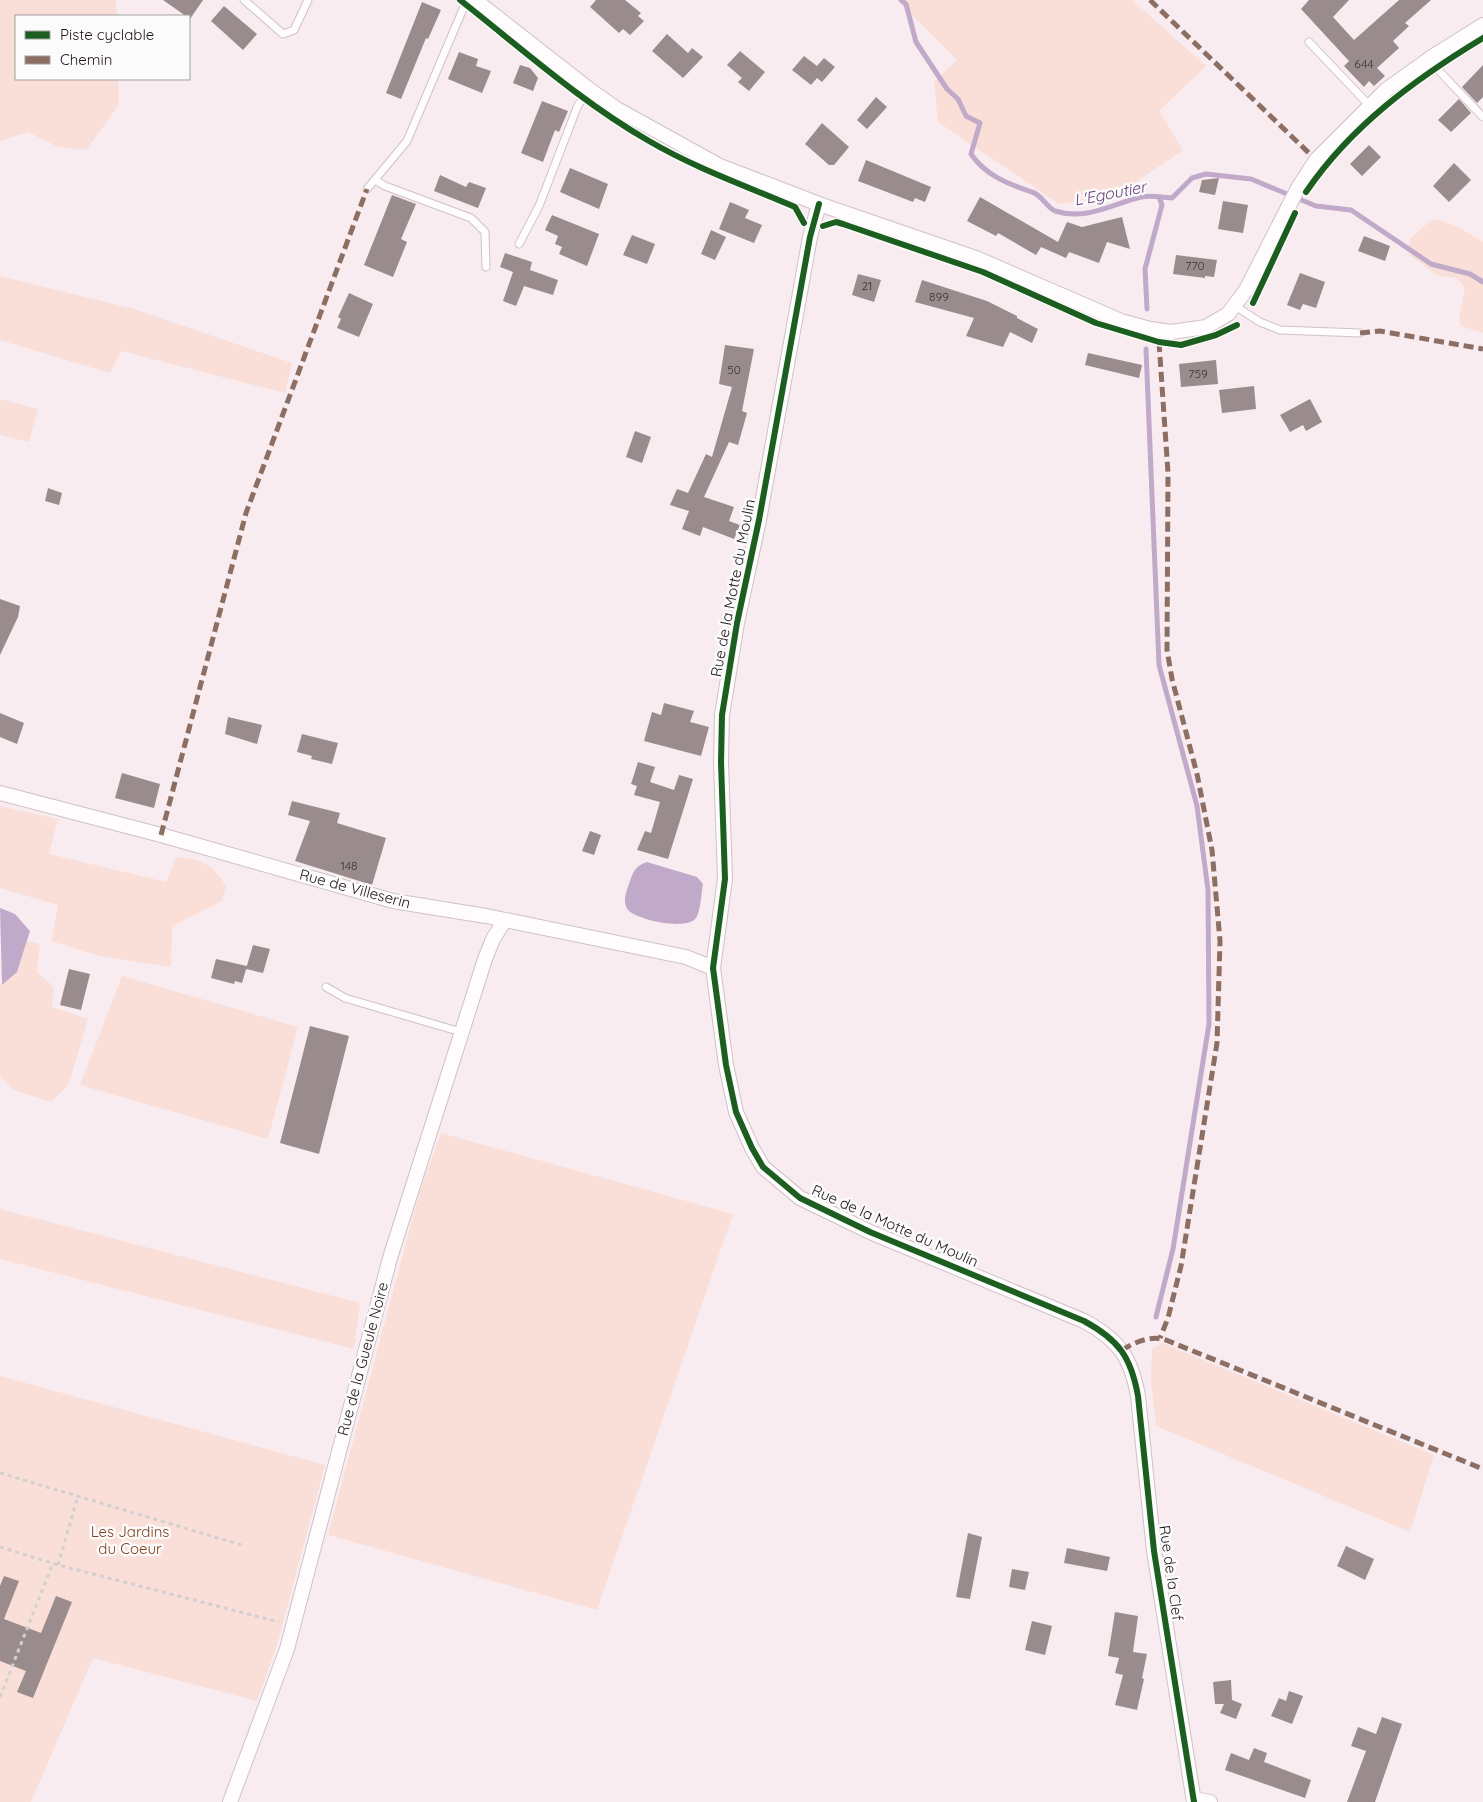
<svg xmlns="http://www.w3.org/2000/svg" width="1483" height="1802" font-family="Quicksand,sans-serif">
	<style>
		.green { fill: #f9dfd8 }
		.water { fill: #c1a9ca }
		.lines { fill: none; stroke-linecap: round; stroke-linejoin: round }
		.stream { stroke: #c1a9ca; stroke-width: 5 }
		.building { fill: #9a8b8d }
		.lane-casing { stroke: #cec2c5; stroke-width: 9 }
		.street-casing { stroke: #cec2c5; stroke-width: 16 }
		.path { stroke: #d4cfd1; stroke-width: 3; stroke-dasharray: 4 4; stroke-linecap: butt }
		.lane { stroke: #fefcfd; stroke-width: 7 }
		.street { stroke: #fefcfd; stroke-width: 14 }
		.quiet { stroke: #8d6e63; stroke-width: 5; stroke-dasharray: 10 5; stroke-linecap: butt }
		.cycleway-casing { stroke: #fbfbfb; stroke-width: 9 }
		.cycleway { stroke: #1b5e20; stroke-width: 6 }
		.labels { text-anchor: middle; stroke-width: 5; stroke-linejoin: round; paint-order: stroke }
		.number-label { font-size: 12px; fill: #3e3234 }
		.street-label { font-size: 15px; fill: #1f1417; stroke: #fbfbfb }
		.park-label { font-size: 15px; fill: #7f3d19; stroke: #fbfbfb }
		.water-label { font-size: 16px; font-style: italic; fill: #67407b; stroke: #fbfbfb }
	</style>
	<rect width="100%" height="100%" fill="#f9ecf0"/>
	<path class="green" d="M0,0h116l1,16h-101v63h102l1,26 -33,45 -28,-3 -30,-15 -28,9z
		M897,0h235l74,66 -47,45 24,39 -69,47 -55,7 -121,-82 -4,-40 23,-22z
		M1431,220c18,0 37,12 52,22v91l-22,-7 -2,-7 6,-31 -8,-10 -18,-2 -30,-21 1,-16z
		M0,276l134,33 158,54 -7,30 -164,-42 -11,22 -110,-33z
		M0,399l38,10 -9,33 -29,-7z
		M0,806l58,13 -9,35 117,28 10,-25c28,3 34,5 50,29l-4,15 -50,25 -1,41 -72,-11 -48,-15 7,-36 -58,-17z
		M27,941l13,3 -3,28 17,15 -2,20 36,12 -19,65 -18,18 -37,-12 -14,-14v-92l2,1 15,-13z
		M122,976l176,51 -30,112 -188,-54z
		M441,1133l292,81 -136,396 -269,-75 91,-341z
		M0,1209l360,94 -6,46 -354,-90z
		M1162,1343l272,112 -24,77 -254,-106 -5,-45 1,-32z
		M0,1376l325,89 -48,180 -20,56 -164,-43 -62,144h-31z"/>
	<path class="water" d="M647,862l50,15 6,7c-2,10 -2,26 -7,34 -9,13 -59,2 -68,-8 -6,-8 -2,-18 1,-26 4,-12 6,-18 18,-22z
		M0,908l15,6 15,17 -13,41 -15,13z"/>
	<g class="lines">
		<path class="stream" d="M901,0l5,4 10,38 31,47 11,10 8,17 14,7 -9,31c14,21 37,30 61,38 10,3 14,15 23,19 31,10 57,-7 86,-14 9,-2 21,0 31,1l20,-20 14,-4 45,5 65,27 35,4 80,54 39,10 13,8
			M1147,309l-2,-40 17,-64 -3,-8
			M1146,349l13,316 38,141 11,84 1,134 -36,225 -17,68"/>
	</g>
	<path class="building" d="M163,0h40l-13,19z
		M596,0h29l16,13 -3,3 6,5 -14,14 -7,-6 -4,4 -29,-26z
		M1309,0h40l-16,17 21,23 45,-40h32l-26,23 4,3 -16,15 6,7 -22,20 8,8 -11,10 -5,-5 -5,6 -20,-21 5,-5 -48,-52z
		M422,2l19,8 -13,29 -2,-1 -25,61 -15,-6z
		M224,6l33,28 -14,16 -32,-29z
		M667,34l21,19 4,-5 11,9 -20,21 -31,-27z
		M740,51l25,21 -16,19 -11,-9 4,-4 -15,-13z
		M459,52l19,7 -2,7 15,5 -9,22 -34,-14z
		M804,56l13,10 7,-8 11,9 -13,15 -5,-4 -6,7 -19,-15z
		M520,65l10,3 8,10 -5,13 -20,-8z
		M1483,65v32l-6,6 -15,-16z
		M876,97l11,10 -20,22 -10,-9z
		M1459,99l12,14 -20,19 -13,-12z
		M542,101l26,10 -9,21 -4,-2 -12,32 -22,-9z
		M822,123l27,24 -15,18h-5l-24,-21z
		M1369,145l12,12 -19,19 -12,-12z
		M866,160l65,27 -6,15 -10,-4 -2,4 -55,-21z
		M1454,163l17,17 -22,22 -16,-16z
		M570,168l38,16 -9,25 -39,-17z
		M440,175l26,12 3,-5 17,6 -8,20 -44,-17z
		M1219,178l-4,17 -16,-3 3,-12z
		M392,195l24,9 -15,35 6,3 -14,35 -29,-12z
		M980,197l78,45 9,-20 15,5 40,-10 8,32 -23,-7 -8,21 -30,-11 -3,6 -25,-11 -5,8 -38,-22 -2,3 -29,-15z
		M1223,201l25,4 -5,28 -25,-4z
		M730,202l19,8 -4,8 17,7 -8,18 -35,-14z
		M552,215l47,19 -12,32 -28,-12 3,-7 -7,-3 3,-8 -13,-6z
		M711,230l15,7 -11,23 -14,-6z
		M632,235l23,9 -8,20 -24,-9z
		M1364,236l26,10 -5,15 -27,-10z
		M505,253l27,9 -2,8 28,10 -5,15 -29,-9 -8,20 -13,-5 10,-29 -13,-5z
		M1176,255l41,5 -3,17 -9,-1v2l-32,-4z
		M1300,273l25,9 -9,26 -13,-4 -3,6 -13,-5z
		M858,274l23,6 -7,22 -22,-7z
		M922,280l65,21 30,15v2l21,11 -6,14 -22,-11 -7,15 -37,-11 8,-18 -59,-16z
		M349,293l24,11 -14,33 -22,-9 4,-9 -3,-2z
		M725,345l29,4 -12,62 5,2 -9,32 -9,-3 -25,55 30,10 -5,14 11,4 -6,14 -31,-12 -3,9 -18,-7 7,-18 -19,-6 7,-16 11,4 18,-39 6,3 20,-70 -13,-3z
		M1088,353l54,12 -3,13 -54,-13z
		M1216,360l2,24 -37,3 -2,-23z
		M1254,386l2,23 -34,4 -3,-23z
		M1310,399l12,23 -16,9 -3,-6 -13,7 -10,-17z
		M635,431l16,6 -9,26 -16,-6z
		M48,488l14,5 -3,12 -14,-4z
		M0,599l20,7 -2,11 -18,38z
		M664,703l30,8 -4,11 19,5 -8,29 -57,-15 8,-29 9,3z
		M0,713l24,10 -7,21 -17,-7z
		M228,717l34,8 -5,19 -32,-10z
		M302,734l36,9 -6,21 -21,-5 1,-3 -15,-4z
		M638,762l17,5 -5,15 24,8 5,-15 14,4 -25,80 -31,-9 8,-19 6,2 9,-31 -26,-7 3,-9 -6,-2z
		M122,773l38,11 -6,24 -39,-10z
		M292,801l48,12 -3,10 49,15 -14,47 -77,-24 15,-40 -22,-6z
		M590,831l11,4 -7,20 -12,-4z
		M253,945l17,4 -7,24 -17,-4z
		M216,959l31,7 -5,17 -7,-2 -1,3 -23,-6z
		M69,969l21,5 -9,36 -21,-5z
		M310,1026l39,10 -30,118 -39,-11z
		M968,1533l14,4 -12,62 -14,-2z
		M1346,1546l28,13 -9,21 -28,-14z
		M1067,1548l43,9 -3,14 -43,-8z
		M1012,1569l17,3 -4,18 -16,-3z
		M4,1576l15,5 -15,38 37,14 15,-37 16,6 -39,96 -16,-6 9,-21 -26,-10v-75z
		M1115,1612l23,4 -5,36 14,2 -5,24 2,1 -7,31 -22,-5 8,-30 -8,-2 4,-15 -11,-2z
		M1032,1621l20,5 -7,29 -20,-5z
		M1231,1680l1,20 10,4 -6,15 -16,-6 4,-9h-9l-2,-22z
		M1289,1691l14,5 -11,28 -21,-8 8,-18 7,3z
		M1382,1717l20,7 -27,78h-28l19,-51 -15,-5 7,-19 18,7z
		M1254,1748l13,5 -3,9 47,18 -6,18 -80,-28 6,-17 18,7z"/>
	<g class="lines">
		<g class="lane-casing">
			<path id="lane" d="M244,0l39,34 11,-4 14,-30
				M1309,42l60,63
				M1432,57l9,16 42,44
				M375,180l10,6 86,32 14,14 1,35
				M367,189l40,-48 56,-132 6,-9
				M519,244l20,-38 39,-101 12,-15
				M1235,306l25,16 20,8 80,3
				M326,987l19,11 116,34"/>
		</g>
		<g class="street-casing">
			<path id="street" d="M475,0l115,90 27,19 103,57 99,38 157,54 145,63 29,8 21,3 35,-5 22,-13 18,-24 52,-102 18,-28 70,-70 46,-33 51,-32
				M819,204l-9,33 -51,283 -22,103 -15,92 -1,47 4,117 -12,89 13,97 10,47 16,36 11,19 37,31 70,34 214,89c35,19 47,36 54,75l16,155 40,251
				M0,793l161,42 232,66 93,15 200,41 27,11
				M1194,1799l16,3
				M230,1802l57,-153 103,-391 95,-299 8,-20 12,-19"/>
		</g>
		<path class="path" d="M0,1473l245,73
			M0,1547l58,18 221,57
			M58,1565l20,-69
			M0,1697l53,-134"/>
		<use href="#lane" class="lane"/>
		<use href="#street" class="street"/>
		<path class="quiet" d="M1150,0l161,155
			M1360,333l20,-2 103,18
			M1159,342l9,131 -1,177 5,29 25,95 15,76 8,91 -3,102 -36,223 -13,52 -8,20
			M161,835l85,-322 121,-324
			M1122,1350c13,-8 29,-15 44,-10l317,129"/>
		<g class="cycleway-casing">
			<path id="cycleway" d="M460,0c61,48 121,102 189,141 46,27 97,45 146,66l9,16
				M1306,192c45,-66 109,-113 177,-154
				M819,204l-9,33 -51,283 -22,103 -15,92 -1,47 4,117 -12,89 13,97 10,47 16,36 11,19 37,31 70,34 214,89c35,19 47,36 54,75l16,155 40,251
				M823,226l13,-4 7,2 140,48 113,51 63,19 22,3 35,-10 21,-10
				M1253,303l42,-90"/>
		</g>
		<use href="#cycleway" class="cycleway"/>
	</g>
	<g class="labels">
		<g class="number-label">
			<text x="1364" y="68">644</text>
			<text x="1195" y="270">770</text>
			<text x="867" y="290">21</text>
			<text x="939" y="301">899</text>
			<text x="734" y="374">50</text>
			<text x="1198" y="378">759</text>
			<text x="349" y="870">148</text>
		</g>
		<g class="street-label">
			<text transform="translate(733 588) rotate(-79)" y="5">Rue de la Motte du Moulin</text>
			<text transform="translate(355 889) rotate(15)" y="5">Rue de Villeserin</text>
			<text transform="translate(895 1226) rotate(24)" y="5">Rue de la Motte du Moulin</text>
			<text transform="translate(363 1359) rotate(-75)" y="5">Rue de la Gueule Noire</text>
			<text transform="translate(1171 1573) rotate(82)" y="5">Rue de la Clef</text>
		</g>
		<g class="park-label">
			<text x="130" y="1537">Les Jardins<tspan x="130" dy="17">du Coeur</tspan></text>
		</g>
		<g class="water-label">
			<text transform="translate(1110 193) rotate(-11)" y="6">L'Egoutier</text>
		</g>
	</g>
	<rect x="15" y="15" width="175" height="65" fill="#fbfbfb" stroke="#a39fa0"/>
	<rect x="25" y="31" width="25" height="8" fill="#1b5e20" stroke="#a39fa0"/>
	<text x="60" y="40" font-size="15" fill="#1f1417">Piste cyclable</text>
	<rect x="25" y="56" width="25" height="8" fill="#8d6e63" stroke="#a39fa0"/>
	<text x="60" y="65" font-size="15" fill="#1f1417">Chemin</text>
</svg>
